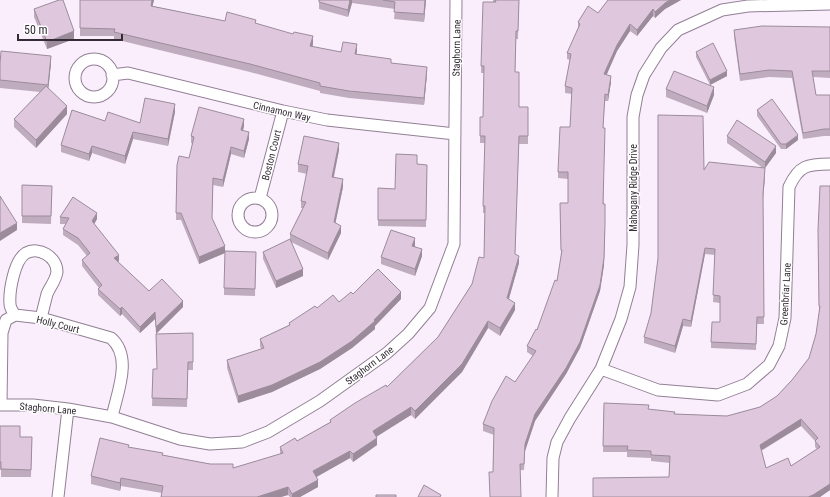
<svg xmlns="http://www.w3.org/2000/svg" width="830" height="497" font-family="'Roboto Condensed',sans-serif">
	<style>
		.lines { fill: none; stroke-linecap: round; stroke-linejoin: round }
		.minor-casing { stroke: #927f95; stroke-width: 13 }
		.minor { stroke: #fff; stroke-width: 11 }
		.wall { fill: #c0acbf; fill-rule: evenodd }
		.shaded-wall { fill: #9c8c9b }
		.building { fill: #dfc8de; stroke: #9c8c9b; fill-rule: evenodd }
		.labels { text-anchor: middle; stroke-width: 3; stroke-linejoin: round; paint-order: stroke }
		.street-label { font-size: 10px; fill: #332b34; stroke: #fff }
	</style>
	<rect width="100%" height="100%" fill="#faeefc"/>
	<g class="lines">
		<g class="minor-casing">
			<path id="minor" d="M75 78a19 19 0 1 1 38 0a19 19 0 1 1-38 0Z
				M112,75l16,-2 155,38 44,9 128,14
				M238 215a17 17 0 1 1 34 0a17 17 0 1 1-34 0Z
				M260,198l23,-87
				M15,315c-2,-3 -5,-7 -5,-11 -1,-12 4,-44 16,-51 13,-7 31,4 31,19 -1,8 -7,15 -10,22 -2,8 -4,16 -6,24
				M601,369l57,21 60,5 29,-11 22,-19 10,-19 6,-28 4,-131c10,-22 19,-23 41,-23
				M0,405h33l35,4 44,8 68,22 30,5 32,-2 26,-10 52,-31 67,-48 21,-19 22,-26 24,-64 2,-244
				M1,405l1,-72 4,-13 9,-5 26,3 70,20c22,19 6,55 1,79
				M58,497l10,-88
				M552,497l1,-39 4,-16 13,-24 31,-49 20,-50 9,-32 3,-42v-128l4,-22 7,-20 17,-27 17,-18 44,-20 26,-4 82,-2"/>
		</g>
		<use href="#minor" class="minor"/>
	</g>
	<path class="wall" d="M80,0h74l-2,6 73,15 31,3 57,20 -1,3 29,5 16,-1 -1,4 35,8 36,11 -3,31 -75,-7 -29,-5v-2l-70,-19 -136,-33v-3h-34z
		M319,0h107l-2,22 -30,-3 1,-10 -43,-6 -4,14 -29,-8z
		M493,0h26l-1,39h-2l-1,33 4,35h9v37h-9l-4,111 4,8 -10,36 6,11 -15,26 -12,-8 -26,44 -47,47 -4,-4 -35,21 1,9 -24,17 -3,-4 -34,19 2,10 -18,10h-10l-2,-2 -7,2h-120l1,-4 -41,-7 -1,5 -29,-7v-8l38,-29 34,8 47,9 23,4 47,-14v-7l17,-6 33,-19v-2l57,-33 51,-50 34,-53 12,-26 1,-45h-2v-7l2,-63h-5v-26h3l1,-44h-3v-7l12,-64z
		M608,0h73l-16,9 -10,9 -2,-2 -16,20 -7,-5 -13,20 -11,24 5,7 -3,19h-3l-2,27 1,137 -4,26 -20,57 -14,26 -31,47 -10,30 -1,19 -31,2 1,-37 -11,-4v-7l32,-42 18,-26 -6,-4v-6l10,-16 20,-49 4,-25 -1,-53h8v-24l-10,-1v-6l12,-45 2,-33 -7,-1v-7l5,-26 -3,-1v-6l11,-24v-7l20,-9z
		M34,9l40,30 -27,10 -13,-32z
		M830,27v51l-17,-1 3,18h14v41h-6l-21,3 -11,-61 -23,-1 -29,4 -6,-45v-6z
		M696,52l31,24 -17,9 -14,-28z
		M51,63l-3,25 19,26 -31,34 -22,-21v-8l26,-27 -40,-4v-24z
		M666,89l48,6 -7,18 -41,-16z
		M757,110l41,30 -12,9h-5l-24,-33z
		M175,112l-7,34 -35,-7 -8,25 -33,-11 -3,8 -28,-9v-7l44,-24 35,2z
		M244,126l-1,5 6,8 -5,19 -13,-4 -8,33 -10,-2 -1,33 13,35 -26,11 -18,-44h-5l1,-55 12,-7 4,-14 -2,-1v-7z
		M727,136l49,17 -11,15v7l-2,25 1,124h-7l-1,26 -45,-2v-6l9,-20v-19l-7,-1 2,-47 -10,-1 -14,73 -8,-1 -8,27 -31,-10v-6l60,-167 59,-2 -36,-25z
		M339,150l-5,27 9,10 -8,36 6,10 -13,27 -37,-18 12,34 -27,12 -13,-29v-7l27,-12v-6l13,-26h-2v-7l6,-27 -9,-2v-8z
		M417,164l10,1 -1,62 -48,-1v-38l17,1z
		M22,185l30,1 -1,38 -29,-1z
		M830,186v304l-10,7 -151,-20 1,-14 -19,-2v-3l-24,-1v-5h-24l1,-49 71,11 52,2 33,-9 17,-11 15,-16 17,-22 7,-24 3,-21 -1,-83zM801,426l14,15v6l2,2 -26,17 -25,2 -5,-17z
		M60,217l37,2 -3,5 25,37 -1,1 31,29 34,16 -27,27 -1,-15 -15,14 -18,-19 -2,2 -22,-21v-6l1,-1 -17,-22v-6l5,-4 -9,-11 -15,-10v-6l3,-5h-6z
		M415,246l7,10 -7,20 -34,-12v-7z
		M256,252l-1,44 -31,-1v-7z
		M353,294l48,5 -26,27v3l-23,19 -32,21 -48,23 -34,11 -11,-35v-8l34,-11 -1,-3v-7l29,-14v-2l28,-15 22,-6z
		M193,333v37h-5l-1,37 -35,-1 1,-37h4z
		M0,426l20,11h12l-1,40h-30v-7h-1z"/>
	<path class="shaded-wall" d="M152,0h2l-3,13v-7z
		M350,0h2v3l-4,14v-7z
		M425,0h1l-2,22v-8z
		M670,0h11l-16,9 -10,9v-6l10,-9z
		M653,9v7l-16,20v-6z
		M630,24v7l-13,20 -13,30v-7l13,-29z
		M74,31v8l-27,10v-7z
		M313,36v8l-3,10v-8z
		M357,44v7l-2,11v-8z
		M51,56v7l-3,30v-8z
		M427,67v7l-3,31v-7z
		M727,71v5l-17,9v-5z
		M611,76v6l-3,19v-6z
		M714,87v8l-7,18v-7z
		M175,104v8l-7,34v-7z
		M67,106v8l-31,34v-8z
		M244,119v7l-3,11v-7z
		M133,132v7l-8,25v-8z
		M249,132v7l-5,19v-7z
		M798,135v5l-12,9v-5z
		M339,143v7l-7,34v-7z
		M92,146v7l-3,8v-7z
		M776,146v7l-11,15v7l-2,26 2,-39z
		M231,147v7l-8,33v-7z
		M343,179v8l-9,43v-8z
		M97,213v6l-5,9v-7z
		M17,223v7l-17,11v-8z
		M341,226v7l-13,27v-7z
		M605,230l-1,35 -4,26 -20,57 -14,26 -31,47 -10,30 -1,19 1,-26 10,-30z
		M415,238v8l-3,7v-7z
		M225,246v7l-26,11v-7z
		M705,248v6l-14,73v-6z
		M422,249v7l-7,20v-7z
		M119,255v6l-5,4v-7z
		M519,256v7l-12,42v-7z
		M303,269v7l-27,12v-7z
		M401,292v7l-26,27v3l-23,19 -32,21 -48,23 -34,11v-7l136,-76z
		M183,301v6l-27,27v-7z
		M515,303v7l-15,26v-8z
		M122,307v7l-2,2v-7z
		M155,312v7l-15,14v-6z
		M683,319v7l-8,27v-7z
		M488,321v7l-26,44 -47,47v-8z
		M411,407v8l-38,24v-8z
		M801,419v7l-41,25v-6z
		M377,438v7l-24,17v-8z
		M350,451v7l-37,21v-8z
		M121,478v8l-1,5v-8z
		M318,480v7l-18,10h-8v-3z
		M830,484v6l-10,7h-12z
		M288,487v8l-7,2h-24z"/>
	<path class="building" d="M59,0h4l11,31 -27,11 -13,-33z
		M80,0h72l-1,6 74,15 2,-9 29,8 -1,3 38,11 1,-2 19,4 -3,10 31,6 2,-10 14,2 -2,10 36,5v4l36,4 -3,31 -75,-7 -29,-5v-3l-70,-19 -136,-32 1,-3 -35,-1z
		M319,0h31l-2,10 -29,-8z
		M383,0h42l-1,14 -30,-2 1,-10z
		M495,0h24l-1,31h-2l-1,41h4v35h9v29h-9l-4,118 4,2 -12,42 8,5 -15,25 -12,-7 -26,43 -47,47 -4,-4 -38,24 4,7 -24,16 -3,-3 -37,20 5,9 -26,14 -4,-7 -31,10h-96l2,-11 -42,-8 -1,5 -29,-7 9,-38 29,7 -1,2 35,6 -1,2 48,9h23v4l50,-15 -3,-6 15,-9 2,3 34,-19 -1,-2 25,-17 31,-18 1,2 51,-50 34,-53 7,-27 5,1 1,-52h-2l2,-70h-5v-19h3l1,-51h-3l2,-64h13z
		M608,0h62l-5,3 -10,9 -2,-3 -16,21 -7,-6 -13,21 -13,29 7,2 -3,19 -3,-1 -2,34h2l-2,76h2v20l-1,34 -4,27 -20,57 -14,26 -31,46 -10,30 -1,20h-4l1,33h-31l-1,-25h4l1,-44 -11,-4 9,-23 14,-25 9,6 21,-31 -9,-5 9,-17 1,1 18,-50 2,1 5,-31h-1l-1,-47h8v-31h-10l2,-45h10l2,-39 -7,-2 6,-32 -4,-1 13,-29 -2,-2 10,-16 10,7z
		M762,26l68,1v44h-18l4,24h14v34h-6l-21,4 -11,-62 -23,-1 -29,4 -6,-44z
		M713,43l14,28 -17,9 -14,-28z
		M1,51l50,5 -3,29 -48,-5v-16z
		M674,71l40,16 -7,19 -41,-17z
		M46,86l21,20 -31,34 -22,-21z
		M145,98l30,6 -7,35 -35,-7 -8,24 -33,-10 -3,8 -28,-9 11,-35 33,11 3,-9 32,11z
		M772,99l26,36 -12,9h-5l-24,-34z
		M199,107l45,12 -3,11 8,2 -5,19 -13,-4 -8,33 -10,-2 -1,40 13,28 -26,11 -18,-44h-5l1,-48 2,-9 10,2 5,-21 -3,-1z
		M658,115l45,1 1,54 5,-8 56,6 -2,26 1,123h-7l-1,27 -45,-2 1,-20h8v-26l-7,-1 2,-46 -10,-1 -14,73 -8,-2 -8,27 -31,-9 7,-24 7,-55z
		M737,120l39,26 -11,16 -38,-26z
		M304,136l35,7 -7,34 11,2 -9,43 7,4 -13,27 -38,-19 16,-32 -5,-1 7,-35 -10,-2z
		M396,154l21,1v9l10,1 -1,55h-48v-32l17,1z
		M22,185l30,1 -1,30h-29z
		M820,186h10v298l-17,11 -5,2h-215v-19l76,-1 1,-21 -19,-1v-4l-24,-1 1,-4h-25l1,-43 45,2 -1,4 27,3 -1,2 53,2 33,-9 17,-11 15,-16 17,-22 7,-24 4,-28h-1l-1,-76zM801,419l17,19 -3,3 5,6 -29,19 -3,-8 -22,10 -6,-23z
		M0,196l17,27 -17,10z
		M73,197l24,16 -5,8 27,34 -5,3 35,33 13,-12 21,22 -27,26 -1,-15 -15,15 -18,-20 -2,2 -22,-20 4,-4 -20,-25 8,-7 -12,-15 -15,-9 6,-11 -9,-1z
		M391,230l24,8 -3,8 10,3 -7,20 -34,-12z
		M290,239l13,30 -27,12 -13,-29z
		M225,251l31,1 -1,37 -31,-1z
		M378,269l23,23 -27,28 1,1 -23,20 -32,21 -48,23 -34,11 -11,-36 37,-12 -4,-9 30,-14 -1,-2 26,-17 2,2 16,-13 6,7 12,-10 2,2z
		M193,333v29h-5l-1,37 -35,-1 1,-29h4l-1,-35z
		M0,426h20v11h12l-1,33 -30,-1v-7h-1z
		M424,485l17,10 -1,2h-22z
		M376,495h20v2h-20z"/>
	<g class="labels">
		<g class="street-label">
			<text transform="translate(456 48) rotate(-89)" y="4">Staghorn Lane</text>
			<text transform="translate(282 111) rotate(13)" y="4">Cinnamon Way</text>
			<text transform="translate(271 155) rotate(-76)" y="4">Boston Court</text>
			<text transform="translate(633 188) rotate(-90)" y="4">Mahogany Ridge Drive</text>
			<text transform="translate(785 294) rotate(-87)" y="4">Greenbriar Lane</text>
			<text transform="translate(58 324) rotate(14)" y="4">Holly Court</text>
			<text transform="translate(369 365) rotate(-37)" y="4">Staghorn Lane</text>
			<text transform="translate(48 408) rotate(5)" y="4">Staghorn Lane</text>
		</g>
	</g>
	<path d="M18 34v6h104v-6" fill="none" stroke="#332b34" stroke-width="2"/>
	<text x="24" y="34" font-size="12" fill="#332b34" stroke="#ffffff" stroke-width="3" paint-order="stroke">50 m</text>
</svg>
